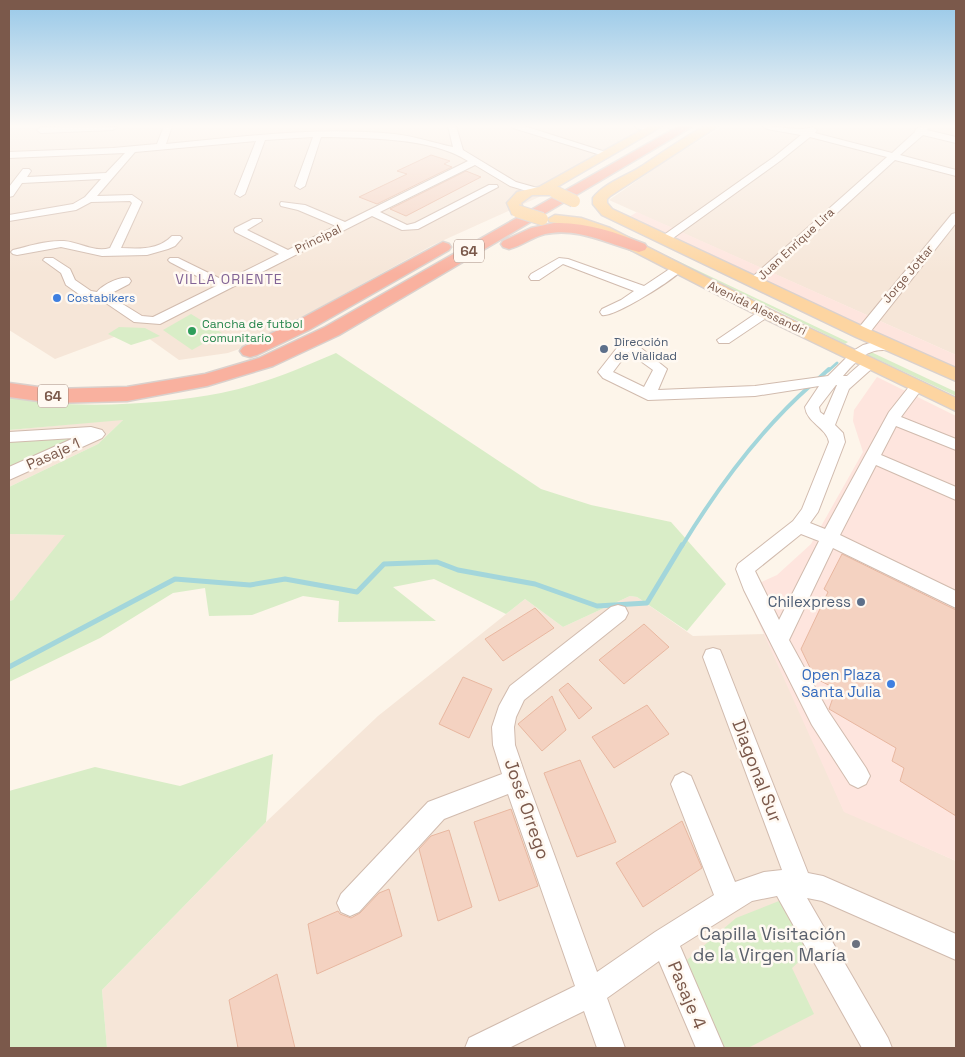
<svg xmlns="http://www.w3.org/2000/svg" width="965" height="1057" font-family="'Space Grotesk',sans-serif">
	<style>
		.residential { fill: #f6e6d8 }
		.commercial { fill: #fee5de }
		.green { fill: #d9edc7 }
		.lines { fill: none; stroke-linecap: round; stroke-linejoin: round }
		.stream-far2 { stroke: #a3d6db; stroke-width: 3 }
		.stream-far1 { stroke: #a3d6db; stroke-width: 4 }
		.stream { stroke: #a3d6db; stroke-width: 5 }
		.building { fill: #f4d2c1; stroke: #e8b7a0 }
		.minor-casing { stroke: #d1bbae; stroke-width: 2 }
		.major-casing { stroke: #dad1cd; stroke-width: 3 }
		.highway-casing { stroke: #dad1cd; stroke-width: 3 }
		.minor { fill: #fff; fill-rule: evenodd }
		.major { fill: #fdd5a1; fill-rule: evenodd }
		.highway { fill: #f9b19f; fill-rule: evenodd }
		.major-bridge-casing { stroke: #dad1cd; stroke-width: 14; stroke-linecap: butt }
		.major-bridge { stroke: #fdd5a1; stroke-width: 12 }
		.shop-dot { fill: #3f7fe0; stroke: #fff9f2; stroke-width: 2 }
		.leisure-dot { fill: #2e9e5b; stroke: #fff9f2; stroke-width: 2 }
		.service-dot { fill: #5c6f8a; stroke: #fff9f2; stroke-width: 2 }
		.worship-dot { fill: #6b7280; stroke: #fff9f2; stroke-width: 2 }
		.labels { text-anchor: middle; stroke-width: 5; stroke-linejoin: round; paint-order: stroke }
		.far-street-label { font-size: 12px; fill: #7b594b; stroke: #fff9f2 }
		.far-shop-label { font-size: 12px; fill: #366cbe; stroke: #fff9f2; text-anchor: start }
		.far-leisure-label { font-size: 12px; fill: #27864d; stroke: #fff9f2; text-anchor: start }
		.far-service-label { font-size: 12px; fill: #4e5e75; stroke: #fff9f2; text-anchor: start }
		.shield { fill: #fff9f2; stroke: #a3897d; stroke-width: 1 }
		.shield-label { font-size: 14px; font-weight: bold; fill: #7b594b }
		.far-neighbourhood-label { font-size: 14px; letter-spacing: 1px; fill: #826496; stroke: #fff9f2 }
		.street-label { font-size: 15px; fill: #7b594b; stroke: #fff9f2 }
		.service-label { font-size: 15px; fill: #4e5e75; stroke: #fff9f2; text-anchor: end }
		.shop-label { font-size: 15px; fill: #366cbe; stroke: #fff9f2; text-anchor: end }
		.near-street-label { font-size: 18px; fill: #7b594b; stroke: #fff9f2 }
		.near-worship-label { font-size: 18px; fill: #5b616d; stroke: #fff9f2; text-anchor: end }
	</style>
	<rect width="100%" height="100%" fill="#fdf5ea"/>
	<path class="residential" d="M9,126h643l-93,62 -126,57 -180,99 -25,9 -49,7 -35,-25 -30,2 -59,22 -46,-29z
		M724,126h232v229l-347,-155 61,-42z
		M124,419l-26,25 -89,43v-57z
		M9,534l57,1 -53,65 -4,1z
		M630,596l7,1 56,39 72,-2 79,177 112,50v187h-849l-5,-58 164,-168 112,-106 147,-117 38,28z"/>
	<path class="commercial" d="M637,212l319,143v16l-53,-22 -274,-132z
		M877,377l79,39v445l-112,-49 -100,-222 33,-15 34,-31 52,-92 -10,-31 1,-11z"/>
	<path class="green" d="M592,220l256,122 -3,2z
		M191,314l31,19 -30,17 -29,-20z
		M119,327l26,1 15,8 -29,9 -23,-11z
		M871,352l85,40v4l-88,-41z
		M336,353l205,136 50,16 80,17 55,62 -39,47 -50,-34 -7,-1 -67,31 -38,-28 -19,15 -72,-35 -41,8 43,34 -98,1 1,-21 -36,-5 -51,19 -43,1 -4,-28 -32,5 -73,45 -91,44v-81l4,-1 52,-65 -56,-1v-47l89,-43 25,-24 -114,10v-33c60,13 151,8 212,-4 40,-8 78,-24 115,-40z
		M92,435l-79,33 -4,2v-30z
		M273,754l-7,68 -164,168 5,58h-98v-257l86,-24 85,19z
		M789,897l25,51 -22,20 22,46 -66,34h-31l-37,-82 56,-48z"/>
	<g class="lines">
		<path class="stream-far2" d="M828,371l9,-8"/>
		<path class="stream-far1" d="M817,380l12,-11
			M682,546c36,-59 77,-115 129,-161"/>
		<path class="stream" d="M9,667l166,-88 75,6 35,-6 72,13 27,-28 53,-2 21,8 77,14 62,22 50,-3 35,-58"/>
	</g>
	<path class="building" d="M431,155l19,6 -6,3 8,3 -75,37 -18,-7 48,-23 -10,-3z
		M466,171l15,6 -75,39 -16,-7z
		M842,554l114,56v206l-56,-35 4,-13 -12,-7 4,-13 -67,-39 7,-20 -21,-11 -14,-29 27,-57 -4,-3z
		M535,608l19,20 -51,33 -18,-22z
		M644,624l25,23 -45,37 -25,-24z
		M463,677l29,12 -23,49 -30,-14z
		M568,683l24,25 -13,11 -20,-29z
		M552,696l14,34 -24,21 -24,-27z
		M647,705l22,29 -55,34 -22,-31z
		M580,760l36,82 -39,15 -33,-84z
		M511,809l27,77 -39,15 -25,-79z
		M682,821l20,47 -59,39 -27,-44z
		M449,830l23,77 -34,14 -19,-72 12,-13z
		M389,889l13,47 -85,38 -9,-50 30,-13 2,3 11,4 9,-5 19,-20z
		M277,974l18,74h-57l-9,-48z"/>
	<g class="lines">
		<g class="minor-casing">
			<path id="minor" d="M80,126l37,1 -4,3 -72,3 -4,-3 4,-3z
				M164,126h8l-6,18c76,-7 152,-18 228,-10 20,2 40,9 59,13l-5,-21h8l7,24 53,32 25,7 1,2 -5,3 -27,-8 -35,-21 -95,47 27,13 8,-2 74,-38h8l1,2 -80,42 -16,1 -30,-14 -212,108 -26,-2 -31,-21 -20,-4 -17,-12 -5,-12 -18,-13 2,-2h8l17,11 5,11 16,11 6,1c5,-7 23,-16 32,-14l2,3 -2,3 -21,11 34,21 11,1 63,-31 -46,-24 -2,-2 2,-2h8l47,23 54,-27 -44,-22 -1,-2 1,-2 18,-9h8l1,2 -15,9 41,20 48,-24 -38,-16 -17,-4 -1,-2 1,-2 24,3 40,17 123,-61c-37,-24 -103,-23 -147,-24l-16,49 -5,3 -5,-3 18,-49 -48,3 -20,54 -5,3 -5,-3 21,-53 -121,11 -38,44 35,-1 10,7 -21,46c18,1 38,2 51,-12h8l2,2 -7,8 -7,3 -21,6 -45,1 -41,-9 -44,8 -4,-1 -2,-2 2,-2c16,-4 34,-10 51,-9 15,1 31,12 46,7l22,-45 -2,-2 -39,1 -15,8 -67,11v-6l64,-11 12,-7 16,-18 -79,4 -9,13 -4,1v-10l14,-18h6l2,2 -4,6 79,-4 19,-20 -116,5v-6l104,-4 44,-4z
				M512,126h12l88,28 -5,3 -3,-1 -91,-28z
				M635,126h13l7,3 -4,3 -15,-4z
				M763,126c16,0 37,6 50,1l4,3 -2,3 77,20 23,-21 1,-3 6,-3h9l-4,4 29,7v6l-33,-8 -23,20 56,15v6l-61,-16 -137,125h-8l-2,-3 2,-3 137,-122 -77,-20 -30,24 -111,80h-8l-2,-2 2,-2 113,-80 27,-22 -34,-6z
				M956,213v10l-89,113h-10l-2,-3 2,-3 95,-116z
				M559,258l9,1 76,27 30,-20h8l2,2c-9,11 -70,50 -82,47l-2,-3 2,-3 19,-9 13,-9 -71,-27 -24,16h-8l-2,-3 2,-3z
				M765,309l6,4 -2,3 -40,27h-10l-2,-3 44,-30z
				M878,341l19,3 2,3 -7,4c-23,-5 -35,9 -49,25h4c8,-7 17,-18 28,-15l2,3 -28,25 -14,36 8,8 2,9 -27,70 -8,11 15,6 64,-117 23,-29h10l2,3 -23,31 55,22v11l-60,-24 -15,29 75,32v13l-80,-35 -36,70 116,56v17l-123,-60 -44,92 39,71 38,57 4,8 -4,8 -8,4 -8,-4 -38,-59 -68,-135 -8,-21 2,-5 55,-43 9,-12 27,-67c-3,-15 -22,-19 -24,-35l14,-21 -64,10 -107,4 -45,-22 -5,-6 22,-28h16l31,25 -9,21 97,-4 73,-10 25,-25 10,-6zM628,352l25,18 -9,17 -31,-15zM836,385h1l-13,30 -4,-3 -1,-5zM801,534l18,7 -40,79 -24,-49z
				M91,427l11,3 3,4 -3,4 -93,42v-13l65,-29 -65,4v-10z
				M618,605l7,2 3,6 -3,6 -101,81 -8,17 -2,10 1,18 12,35 70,192 58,-40 59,-37 -43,-111 4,-8 8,-4 8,4 44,106 29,-10 18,-2 -79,-213 3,-7 7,-2 7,2 3,7 85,216 15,3 133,58v26l-134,-59 -15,-3 81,140 4,10h-30l-85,-152 -25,5 -72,45 44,102h-28l-37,-87 -52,37 18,50h-28l-13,-37 -75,37h-44l4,-10 106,-52 -67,-192 -64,25 -85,93 -9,4 -9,-4 -4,-9 4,-9 87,-92 74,-28 -9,-29 -1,-18 7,-21 11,-20 101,-79z"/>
		</g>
		<g class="major-casing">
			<path id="major" d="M649,126h13l-107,62 5,4 -1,3h-27l-11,8 3,8 -2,3h-10l-5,-11 10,-11 22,-5z
				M705,126h13l-108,70 -3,3v4l5,6 256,120 88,39v13l-100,-44 -254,-122 -9,-11v-6c11,-15 34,-22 49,-32 21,-14 41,-28 63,-40z
				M555,215l26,3 29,10 161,82 185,88v13l-197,-95 -159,-82 -21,-8 -29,-4 -2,-3z"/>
		</g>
		<g class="highway-casing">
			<path id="highway" d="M679,126h14l-354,209 -66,31 -66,20 -80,15 -74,2 -44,-6v-14l44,6 74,-2 78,-13 54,-16 66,-31z
				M554,223c32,-1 61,9 91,21l2,3 -2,3 -6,2c-32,-8 -60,-25 -94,-18 -13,3 -23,12 -36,15l-6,-2 -2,-3 2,-3 28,-13z
				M443,242l6,2 2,3 -2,3 -140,80 -52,25 -7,2 -7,-2 -3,-4 3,-4 52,-25z"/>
		</g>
		<use href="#minor" class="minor"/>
		<use href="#major" class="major"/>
		<use href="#highway" class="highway"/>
		<g class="major-bridge-casing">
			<path id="major-bridge" d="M555,192l19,9
				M517,211l25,8"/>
		</g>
		<use href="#major-bridge" class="major-bridge"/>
	</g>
	<linearGradient id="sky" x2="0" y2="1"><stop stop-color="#97c8e8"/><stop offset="0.46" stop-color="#fefaf6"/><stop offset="1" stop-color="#fefaf6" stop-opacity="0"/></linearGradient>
	<rect width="965" height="274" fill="url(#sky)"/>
	<g class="shop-dot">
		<circle cx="57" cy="298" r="5"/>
		<circle cx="891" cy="684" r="5"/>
	</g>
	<circle class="leisure-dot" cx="192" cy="331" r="5"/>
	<g class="service-dot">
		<circle cx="604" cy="349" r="5"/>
		<circle cx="861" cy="602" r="5"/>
	</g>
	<circle class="worship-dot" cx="856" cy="944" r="5"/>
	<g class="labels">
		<g class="far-street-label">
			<text transform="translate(318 239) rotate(-26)" y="4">Principal</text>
			<text transform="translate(796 244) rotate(-43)" y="4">Juan Enrique Lira</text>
			<text transform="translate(908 274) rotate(-50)" y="4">Jorge Jottar</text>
			<text transform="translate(757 308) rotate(26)" y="4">Avenida Alessandri</text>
		</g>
		<g class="far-shop-label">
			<text x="67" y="302">Costabikers</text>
		</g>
		<g class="far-leisure-label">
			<text x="202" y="328">Cancha de futbol<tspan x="202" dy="14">comunitario</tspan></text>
		</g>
		<g class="far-service-label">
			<text x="614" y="346">Dirección<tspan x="614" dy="14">de Vialidad</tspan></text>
		</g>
		<g class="shield">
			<rect x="454" y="239.5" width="30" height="23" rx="4"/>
			<rect x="38" y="384.5" width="30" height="23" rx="4"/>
		</g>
		<g class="shield-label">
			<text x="469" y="256">64</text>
			<text x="53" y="401">64</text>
		</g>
		<g class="far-neighbourhood-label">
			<text x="229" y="284">VILLA ORIENTE</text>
		</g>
		<g class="street-label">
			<text transform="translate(53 454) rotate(-24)" y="5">Pasaje 1</text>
		</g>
		<g class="service-label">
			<text x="851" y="607">Chilexpress</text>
		</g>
		<g class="shop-label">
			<text x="881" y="680">Open Plaza<tspan x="881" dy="17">Santa Julia</tspan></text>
		</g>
		<g class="near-street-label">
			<text transform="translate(757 771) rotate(69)" y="6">Diagonal Sur</text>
			<text transform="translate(527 809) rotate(71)" y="6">José Orrego</text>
			<text transform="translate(687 995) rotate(67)" y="6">Pasaje 4</text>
		</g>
		<g class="near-worship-label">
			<text x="846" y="940">Capilla Visitación<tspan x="846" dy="21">de la Virgen María</tspan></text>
		</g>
	</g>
	<rect width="965" height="1057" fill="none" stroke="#7b594b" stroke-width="20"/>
</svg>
